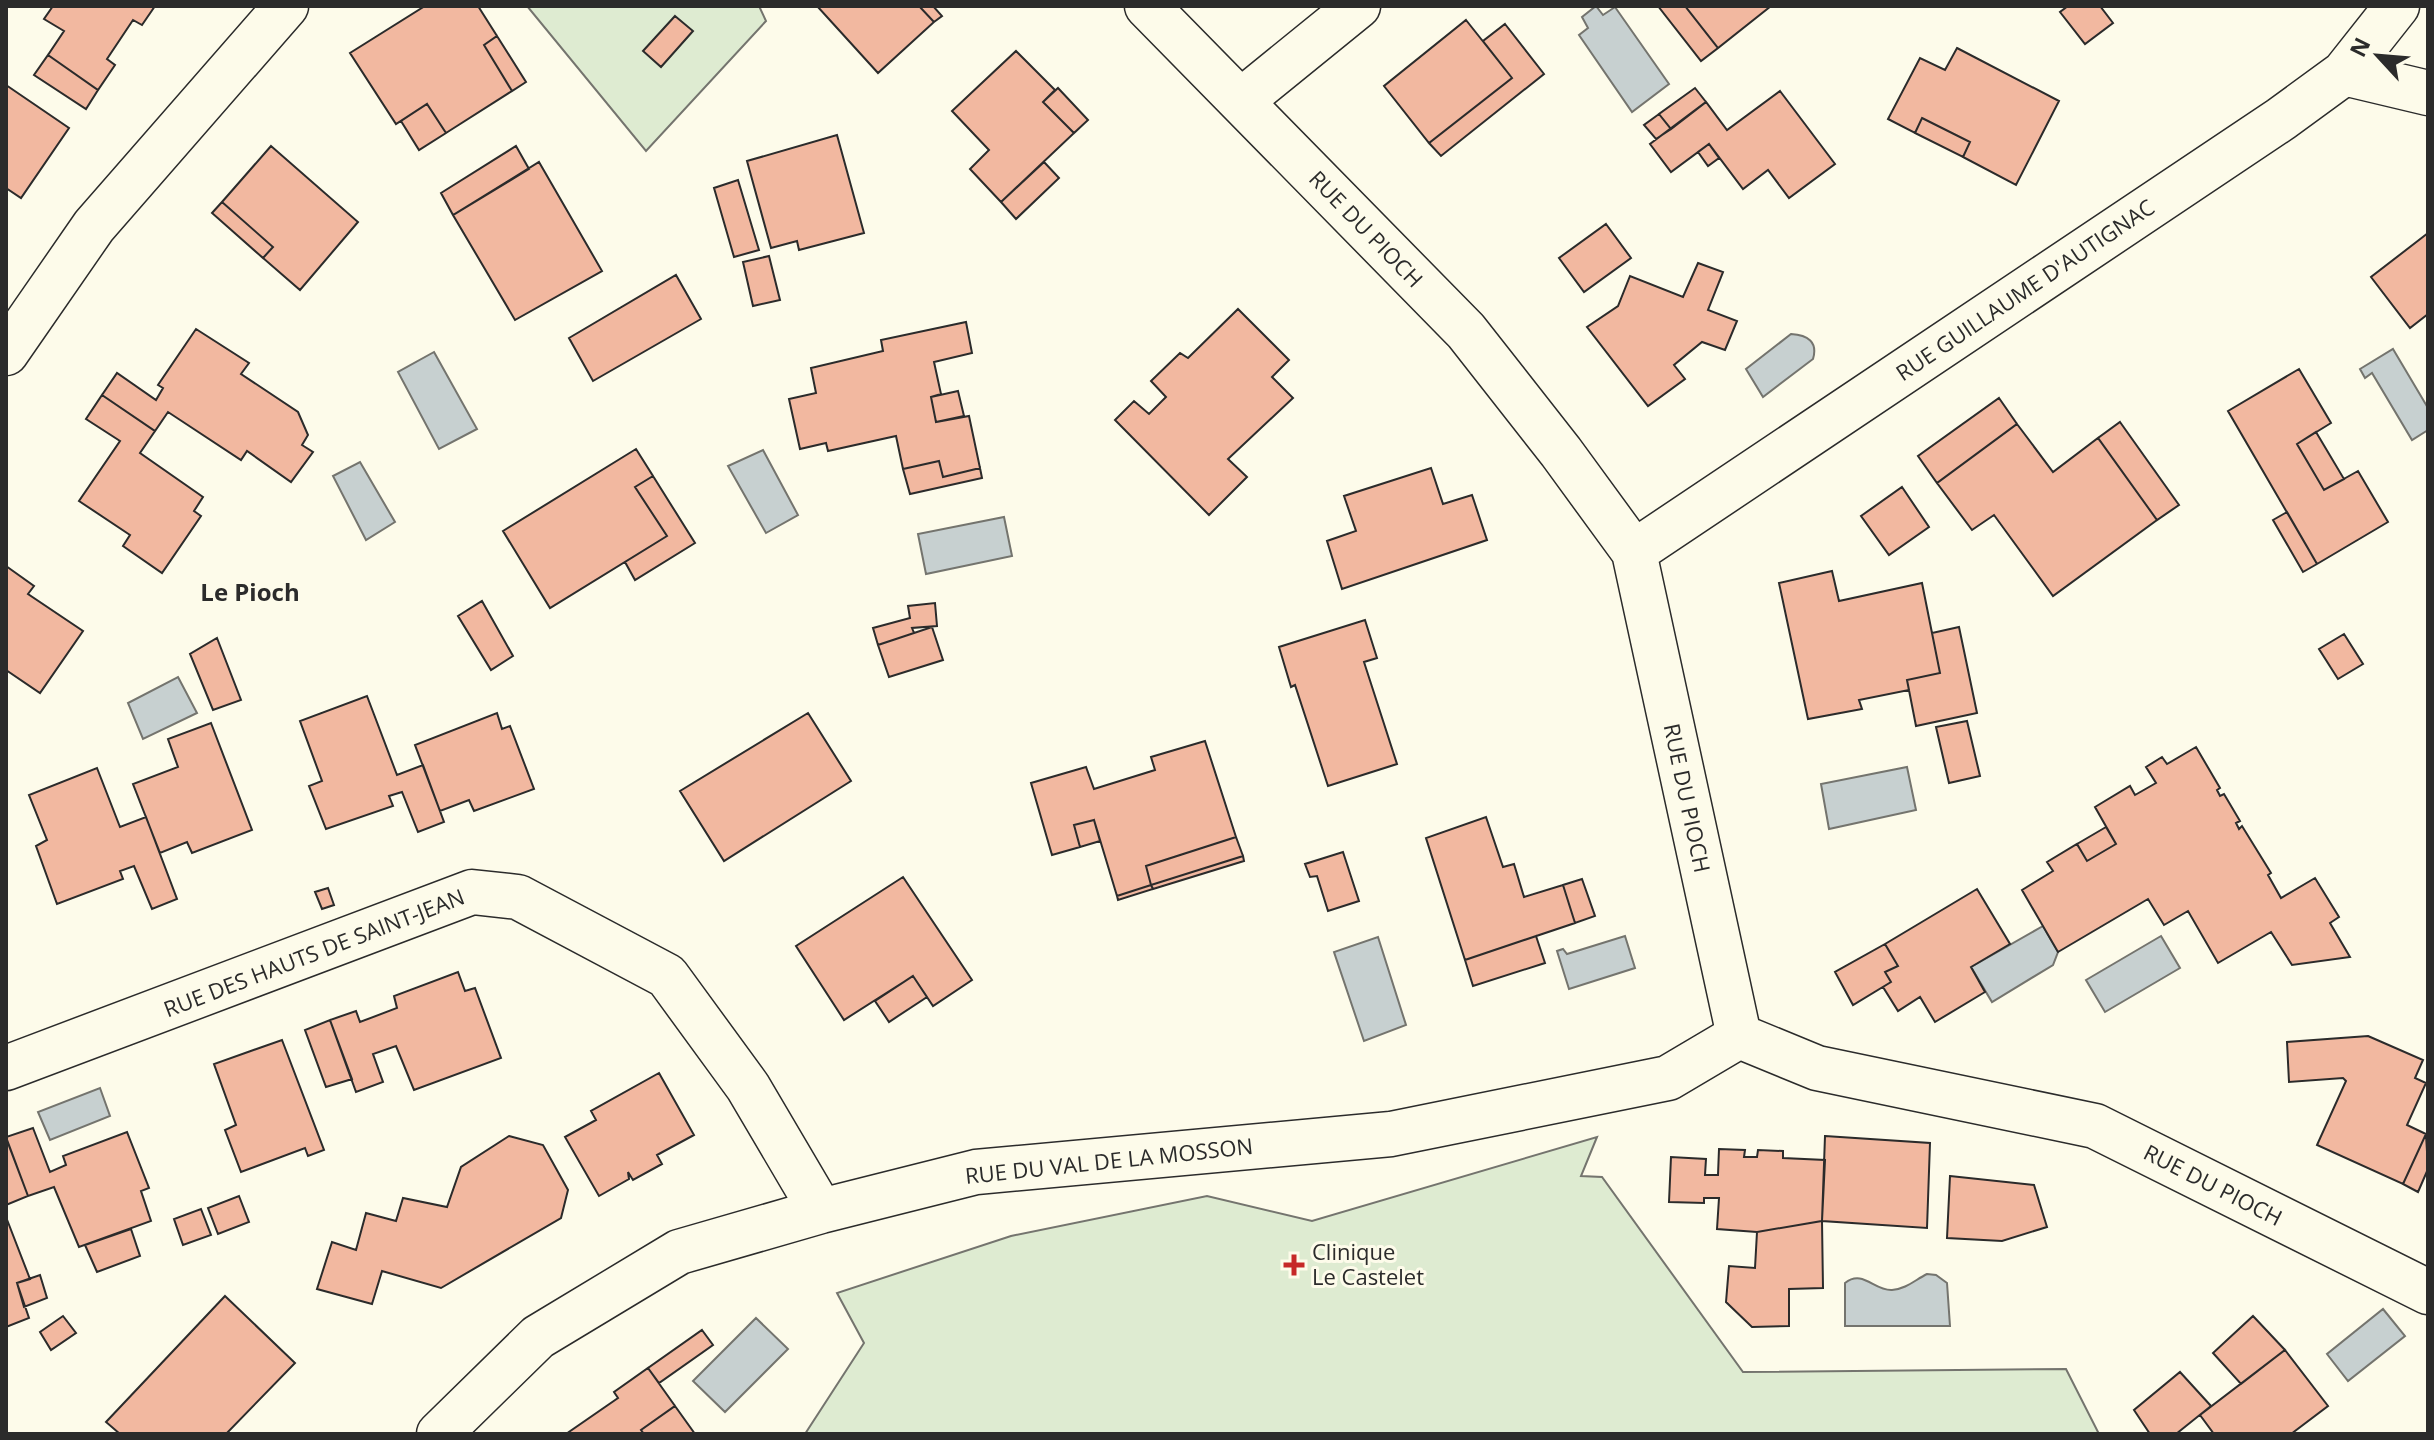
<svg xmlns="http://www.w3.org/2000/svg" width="2434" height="1440" font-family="'Open Sans',sans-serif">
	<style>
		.green { fill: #deebd1; stroke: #74746e; stroke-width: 2 }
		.water { fill: #c7d0d0; stroke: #74746e; stroke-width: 2 }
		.building { fill: #f2b8a0; stroke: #2b2b2b; stroke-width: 2 }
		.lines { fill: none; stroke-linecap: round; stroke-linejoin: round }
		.minor-casing { stroke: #2b2b2b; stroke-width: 47 }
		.minor { stroke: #fdfbea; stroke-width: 44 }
		.poi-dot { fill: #c62828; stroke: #fdfbea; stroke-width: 3 }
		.labels { text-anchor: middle; stroke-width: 6; stroke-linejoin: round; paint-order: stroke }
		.street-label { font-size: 22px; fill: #2b2b2b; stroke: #fdfbea }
		.poi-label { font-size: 22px; fill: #2b2b2b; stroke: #fdfbea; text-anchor: start }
		.neighbourhood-label { font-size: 24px; font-weight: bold; fill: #2b2b2b; stroke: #fdfbea }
	</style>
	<rect width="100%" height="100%" fill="#fdfbea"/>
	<path class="green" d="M527,6h232l7,15 -120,130z
		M1597,1137l-16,39 21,1 141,195 323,-3 33,65h-1294l59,-91 -27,-50 174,-57 196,-40 105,25z"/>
	<path class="water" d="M1596,6l7,9 12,-8 54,77 -37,28 -53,-77 9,-7 -6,-11z
		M1791,334c17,1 27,8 22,25l-50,38 -17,-28z
		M2393,349l35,59v22l-16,10 -40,-67 -7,5 -5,-9z
		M434,352l43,77 -38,20 -41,-77z
		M763,450l35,65 -32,18 -38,-67z
		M360,462l35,60 -29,18 -33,-64z
		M1004,517l8,39 -86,18 -8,-40z
		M178,677l19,36 -54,26 -15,-36z
		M1907,767l9,43 -87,19 -8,-45z
		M2043,926l15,26 -5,13 -61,37 -21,-35z
		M1625,936l10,32 -66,21 -12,-38 6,-2 4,5z
		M2161,936l19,32 -75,44 -19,-32z
		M1378,937l28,88 -42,16 -30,-89z
		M100,1088l10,28 -60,24 -12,-28z
		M1927,1274l9,1 11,8 3,43h-105v-43c18,-14 29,8 47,7 14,-1 23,-10 35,-16z
		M2383,1309l22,27 -57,45 -21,-27z
		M756,1318l32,31 -63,63 -32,-31z"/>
	<path class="building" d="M53,6h102l-13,19 -9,-5 -26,39 8,6 -17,25 -50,-35 16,-24 -20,-12z
		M425,6h53l19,30 -13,9 28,46 -66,42 -19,-29 -31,20 -46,-71z
		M817,6h102l15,16 -56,51z
		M919,6h14l9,10 -8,6z
		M1658,6h27l33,42 -17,13z
		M1685,6h86l-53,42z
		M2068,6h32l13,17 -28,21 -25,-32z
		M675,16l18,15 -32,36 -18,-16z
		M1466,20l46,58 -83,65 -45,-57z
		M1505,24l39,50 -103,82 -12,-13 83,-65 -29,-37z
		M497,36l29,46 -14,9 -28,-46z
		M1957,48l102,53 -43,84 -53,-28 7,-15 -48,-24 -7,15 -27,-14 32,-61 25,12z
		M1016,51l39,39 -12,12 31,31 -73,69 -31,-33 19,-19 -37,-39z
		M48,55l50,35 -12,19 -52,-34z
		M6,85l63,43 -48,70 -15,-10z
		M1058,88l30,32 -14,13 -31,-31z
		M1695,88l11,14 -35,27 -12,-15z
		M1780,91l55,73 -46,34 -21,-28 -25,19 -34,-45 -38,28 -21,-28 56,-42 21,28z
		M427,104l19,29 -27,17 -18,-29z
		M1659,114l12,15 -15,10 -12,-14z
		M1922,118l48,24 -7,15 -48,-24z
		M837,135l27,98 -65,17 -2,-9 -26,7 -24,-87z
		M1709,144l10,14 -11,8 -10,-14z
		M271,146l87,76 -58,68 -37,-32 10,-11 -51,-45z
		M516,146l13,23 -76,46 -12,-22z
		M539,162l63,109 -87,49 -62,-105z
		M1044,162l15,16 -43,41 -15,-17z
		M738,180l21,70 -25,7 -20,-69z
		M222,202l51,45 -10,11 -51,-45z
		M1606,224l25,34 -47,34 -25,-34z
		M2428,233v81l-18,14 -39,-51z
		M769,256l11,44 -27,6 -10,-44z
		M1698,263l25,9 -15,38 29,11 -12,29 -23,-8 -28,23 11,14 -37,27 -61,-79 31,-21 12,-30 53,21z
		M676,275l25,44 -108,62 -24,-43z
		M1238,309l51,51 -17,17 21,21 -65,61 19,18 -38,38 -94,-95 19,-19 15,13 17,-17 -15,-16 29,-28 8,5z
		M966,322l6,31 -38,9 7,32 -10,3 5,25 33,-6 11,52 -37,9 -4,-16 -36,8 -7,-33 -68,15 -2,-8 -26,6 -11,-50 27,-6 -5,-25 72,-17 -2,-11z
		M196,329l53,34 -8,11 57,38 10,23 -6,10 11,7 -22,30 -44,-31 -6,9 -73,-48 -13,19 -53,-36 15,-22 39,27 7,-12 -5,-3z
		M2299,369l32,54 -34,21 27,46 34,-19 30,51 -71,42 -89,-153z
		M958,391l6,25 -28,6 -5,-25z
		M102,395l53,36 -15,22 63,44 -9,14 7,5 -39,57 -39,-27 7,-11 -51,-34 41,-60 -34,-22z
		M1999,398l18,26 -80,59 -19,-27z
		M2120,422l59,83 -22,15 -59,-82z
		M2017,424l36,48 45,-34 59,82 -104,76 -59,-81 -22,15 -35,-47z
		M2316,432l28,47 -20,11 -27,-46z
		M636,449l17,27 -18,11 32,49 -117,72 -47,-77z
		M939,461l4,16 37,-9 2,10 -72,16 -7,-25z
		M1431,468l12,36 29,-9 15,45 -145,49 -15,-48 29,-10 -12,-35z
		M653,476l42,67 -60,37 -10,-18 42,-26 -32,-49z
		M1902,487l27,40 -40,28 -28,-39z
		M2287,512l30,52 -14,8 -30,-52z
		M6,566l28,20 -6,8 55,37 -43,62 -34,-23z
		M1832,571l7,30 83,-18 18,90 -33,7 2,10 -50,10 3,9 -54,10 -29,-136z
		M482,601l31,55 -22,14 -33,-54z
		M935,603l2,23 -25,2 2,5 -36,12 -5,-17 37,-10 -2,-12z
		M1365,620l12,38 -13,4 33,102 -69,22 -33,-101 -4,2 -12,-40z
		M932,627l11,33 -54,17 -11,-32z
		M1959,627l18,86 -61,13 -9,-46 33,-7 -8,-40z
		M2344,634l19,30 -25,15 -19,-30z
		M217,638l24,62 -28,10 -23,-56z
		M367,696l30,79 26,-10 21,57 -26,10 -16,-40 -13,4 4,10 -67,23 -17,-43 13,-5 -22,-60z
		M497,713l5,16 8,-3 24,63 -60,22 -5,-11 -29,11 -25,-66z
		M808,713l43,68 -127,80 -44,-70z
		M1967,721l13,55 -31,7 -13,-56z
		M211,723l41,107 -60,23 -5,-11 -27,11 -27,-69 45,-17 -10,-28z
		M1205,741l31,96 -90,29 5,19 -34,11 -23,-76 -20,5 6,22 -28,8 -21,-72 55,-16 8,22 61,-19 -4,-13z
		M2196,747l24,41 -3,2 3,6 4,-2 16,27 -4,2 3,6 3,-3 29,47 -3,2 13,23 34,-20 24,39 -9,6 20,34 -58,8 -21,-33 -53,31 -30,-52 -24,14 -16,-26 -90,53 -36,-62 31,-19 -6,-9 30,-18 10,17 29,-17 -21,-37 35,-21 5,9 21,-12 -10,-16 16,-10 5,7z
		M97,768l23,59 26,-10 31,82 -25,10 -18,-43 -14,5 3,8 -66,25 -21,-58 11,-6 -18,-45z
		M1486,817l17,50 11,-3 10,33 39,-12 12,38 -110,37 -39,-122z
		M1094,820l6,21 -20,6 -6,-22z
		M2106,827l10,17 -29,17 -10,-17z
		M1236,837l7,19 -92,29 -5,-19z
		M1343,852l16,49 -31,10 -11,-35 -7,1 -5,-13z
		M1243,856l1,5 -91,28 -2,-4z
		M903,877l69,103 -39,26 -20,-30 -69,44 -48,-74z
		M1582,879l13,37 -20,7 -12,-38z
		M1151,885l2,4 -35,11 -1,-4z
		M328,888l6,17 -12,4 -7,-17z
		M1977,889l33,55 -39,23 14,25 -50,30 -15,-25 -22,14 -15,-24 8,-5 -6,-10 13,-6 -13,-22z
		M1536,936l9,27 -72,23 -8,-26z
		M1885,944l13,22 -13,6 6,10 -38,23 -18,-33z
		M458,972l7,19 10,-3 26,70 -87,32 -18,-44 -23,8 10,28 -27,10 -26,-72 26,-9 4,11 37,-14 -3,-12z
		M913,976l14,21 -38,25 -14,-21z
		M330,1020l22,59 -26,8 -21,-57z
		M2368,1036l55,24 -8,18 11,5 -19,42 19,9 -23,50 -86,-39 29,-64 -3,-3 -54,4 -2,-40z
		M282,1040l42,110 -16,6 -3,-8 -64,24 -16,-42 11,-5 -22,-61z
		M659,1073l35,62 -37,20 5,9 -29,16 -5,-8 1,7 -30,17 -34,-59 31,-17 -5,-9z
		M33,1128l17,44 16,-7 -3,-9 64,-24 22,56 -8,3 10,30 -72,26 -25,-60 -26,9 -22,-59z
		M2426,1134l2,35 -10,23 -15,-8z
		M509,1136l34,9 25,45 -7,28 -120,70 -59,-17 -10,33 -55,-15 15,-47 24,8 10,-37 30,8 7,-23 44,9 14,-40z
		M1825,1136l105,7 -3,85 -105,-7z
		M6,1138l22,58 -22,9z
		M1719,1149l26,1 -1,7h13l1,-7 25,1v7l42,2 -3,61 -65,11 -40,-3 2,-31h-15v5l-35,-1 2,-45 35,2 -1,16h13z
		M1950,1176l84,9 13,42 -45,14 -55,-3z
		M239,1196l10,26 -31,12 -10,-26z
		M201,1209l10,26 -28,10 -9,-26z
		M6,1217l24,62 -13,4 12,35 -23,9z
		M1822,1221l1,67 -34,1v37l-37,1 -26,-25 3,-36 26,2 2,-36z
		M131,1229l9,27 -43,16 -12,-27z
		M40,1275l7,23 -23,9 -7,-24z
		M225,1296l70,67 -69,71h-106l-14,-12z
		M63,1316l13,17 -25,17 -11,-18z
		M2253,1316l32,34 -44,34 -28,-31z
		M702,1330l11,15 -54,38 -11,-15z
		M2285,1350l43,56 -37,28h-77l-14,-19z
		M648,1368l27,38 -34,24 3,4h-78l52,-36 -4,-6z
		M2180,1372l31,34 -35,28h-26l-16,-24z
		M675,1406l20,28h-51l-3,-4z"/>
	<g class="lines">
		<g class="minor-casing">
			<path id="minor" d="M1147,6l319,325 95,121 73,100 105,484
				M2344,73l84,20
				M1241,101l117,-95
				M6,353l88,-127 192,-220
				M1634,552l647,-433 63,-46 53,-67
				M1739,1036l78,32 278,58 333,166
				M6,1068l466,-176 46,5 149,79 81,111 73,124
				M439,1434l99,-97 141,-85 142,-41 155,-39 415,-38 277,-56 71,-42"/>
		</g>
		<use href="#minor" class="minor"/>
	</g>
	<path class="poi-dot" d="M1290 1253h8v8h8v8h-8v8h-8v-8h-8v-8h8z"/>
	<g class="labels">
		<g class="street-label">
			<text transform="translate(1366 229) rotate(46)" y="8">RUE DU PIOCH</text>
			<text transform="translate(2025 290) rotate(-34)" y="8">RUE GUILLAUME D'AUTIGNAC</text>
			<text transform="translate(1687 798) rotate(78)" y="8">RUE DU PIOCH</text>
			<text transform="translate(314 953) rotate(-21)" y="8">RUE DES HAUTS DE SAINT-JEAN</text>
			<text transform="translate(1109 1161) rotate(-6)" y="8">RUE DU VAL DE LA MOSSON</text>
			<text transform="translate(2213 1185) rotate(27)" y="8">RUE DU PIOCH</text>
		</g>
		<g class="poi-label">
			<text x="1312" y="1260">Clinique<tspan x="1312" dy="25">Le Castelet</tspan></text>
		</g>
		<g class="neighbourhood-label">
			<text x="250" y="601">Le Pioch</text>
		</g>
	</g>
	<rect width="2434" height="1440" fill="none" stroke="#2b2b2b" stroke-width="16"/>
	<g transform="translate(2378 56) rotate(296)" stroke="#fdfbea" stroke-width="6" paint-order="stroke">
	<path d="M0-6L14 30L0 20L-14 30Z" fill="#2b2b2b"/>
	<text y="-12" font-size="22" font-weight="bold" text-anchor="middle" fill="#2b2b2b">N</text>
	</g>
</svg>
